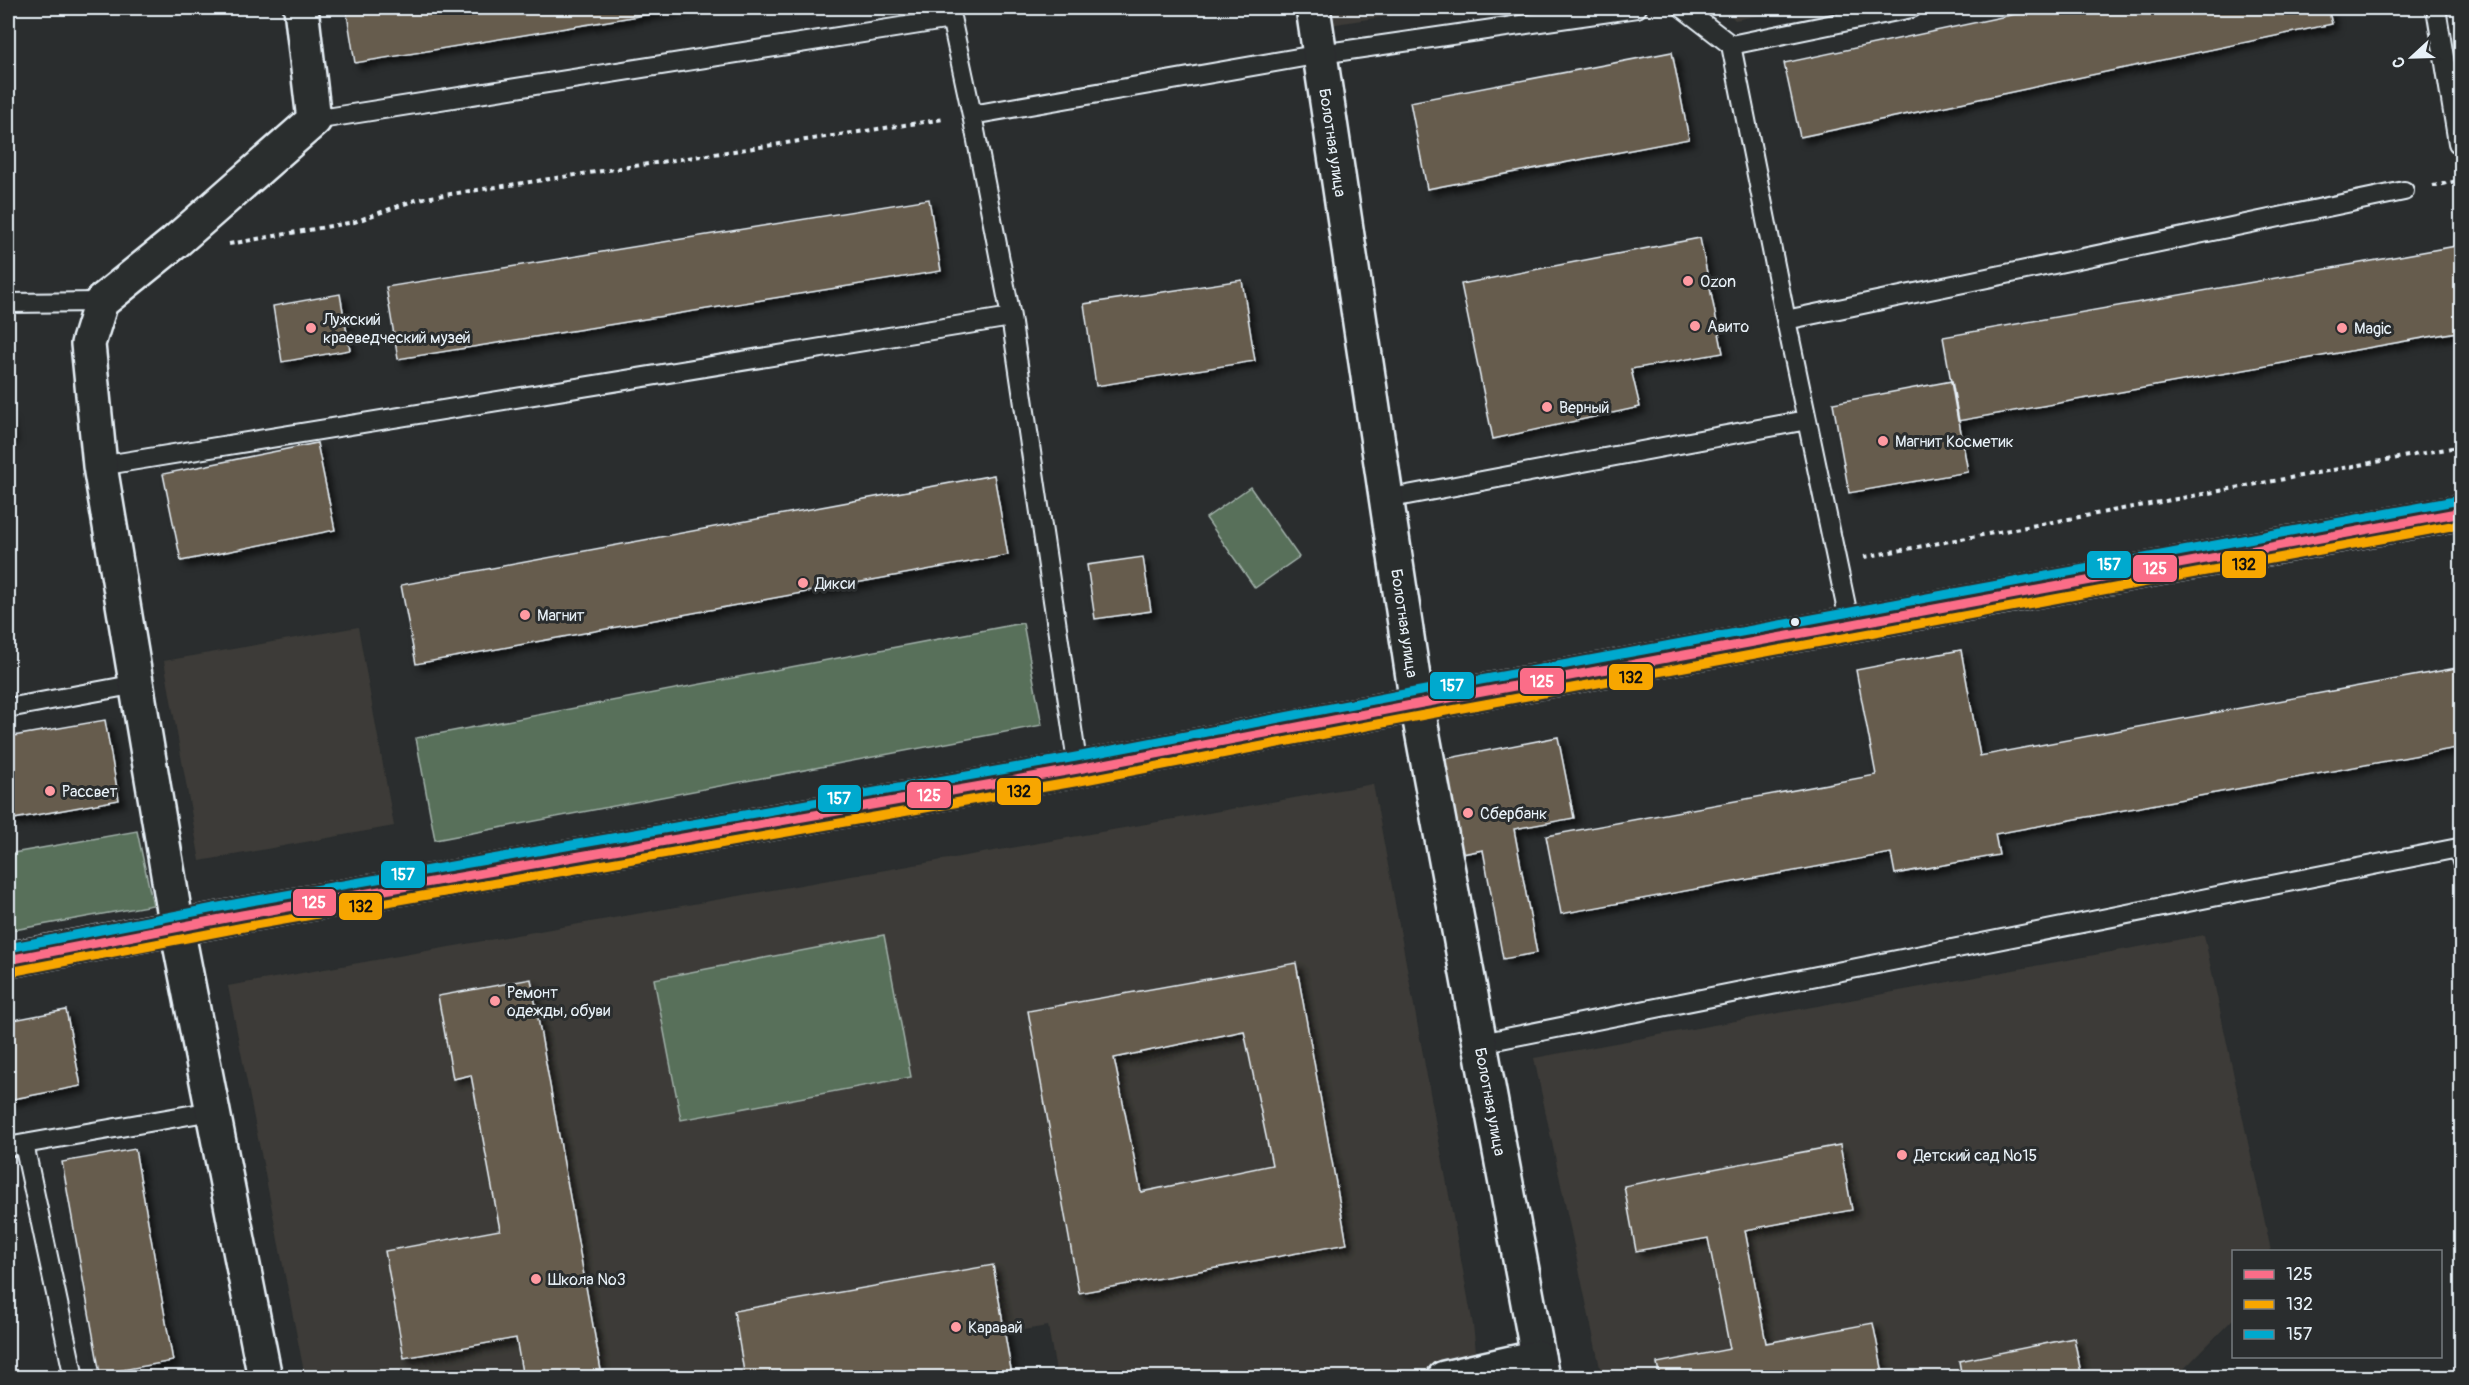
<svg xmlns="http://www.w3.org/2000/svg" width="2469" height="1385" font-family="Pangolin,sans-serif">
	<style>
		.built { fill: #3c3b37 }
		.green { fill: #596f5a; stroke: #a0b0a9; stroke-width: 1.5 }
		.building { fill: #665b4d; stroke: #e8f1f8; stroke-width: 1.5; fill-rule: evenodd; filter: url(#shadow) }
		.lines { fill: none; stroke-linecap: round; stroke-linejoin: round }
		.lane-casing { stroke: #e8f1f8; stroke-width: 22 }
		.street-casing { stroke: #e8f1f8; stroke-width: 38 }
		.primary-casing { stroke: #e8f1f8; stroke-width: 38 }
		.path { stroke: #e8f1f8; stroke-width: 4; stroke-dasharray: 4.5 4.5; stroke-linecap: butt }
		.lane { stroke: #2a2d2e; stroke-width: 18 }
		.street { stroke: #2a2d2e; stroke-width: 33 }
		.primary { stroke: #2a2d2e; stroke-width: 33 }
		.bus-1-casing { stroke: #2a2d2e; stroke-width: 14 }
		.bus-2-casing { stroke: #2a2d2e; stroke-width: 14 }
		.bus-3-casing { stroke: #2a2d2e; stroke-width: 14 }
		.bus-1 { stroke: #fb6d88; stroke-width: 9 }
		.bus-2 { stroke: #f7a600; stroke-width: 9 }
		.bus-3 { stroke: #00a9ce; stroke-width: 9 }
		.poi-dot { fill: #ff9aa2; stroke: #2a2d2e; stroke-width: 2 }
		.bus-dot { fill: #e8f1f8; stroke: #2a2d2e; stroke-width: 2 }
		.labels { text-anchor: middle; stroke-width: 6; stroke-linejoin: round; paint-order: stroke }
		.street-label { font-size: 16px; fill: #e8f1f8; stroke: #2a2d2e }
		.poi-label { font-size: 16px; fill: #e8f1f8; stroke: #2a2d2e; text-anchor: start }
		.line-badge { stroke: #2a2d2e; stroke-width: 2 }
		.badge-label { font-size: 16px; text-anchor: middle; font-weight: bold; fill: #fff }
		.pale-badge-label { font-size: 16px; text-anchor: middle; font-weight: bold; fill: #111 }
	</style>
	<defs>
		<filter id="shadow"><feDropShadow dx="5.5" dy="5.5" stdDeviation="3" flood-color="#0009"/></filter>
	</defs>
	<rect width="100%" height="100%" fill="#2a2d2e"/>
	<filter id="ink" filterUnits="userSpaceOnUse"><feTurbulence type="fractalNoise" baseFrequency=".0167" numOctaves="2"/><feDisplacementMap in="SourceGraphic" scale="12" xChannelSelector="R" yChannelSelector="G"/><feConvolveMatrix kernelMatrix="1 2 1 2 8 2 1 2 1" color-interpolation-filters="sRGB"/></filter>
	<g filter="url(#ink)">
		<path class="built" d="M1327,8h111l-108,17z
			M1724,8h74l-63,12z
			M358,627l36,199 -194,35 -36,-200z
			M1373,784l100,541 6,52h-422l-9,-51 -44,7 -12,-68 -258,46 11,66h-440l-77,-391z
			M2204,935l67,316 -37,1 -1,67 -57,58h-574l-68,-319z"/>
		<path class="green" d="M1250,487l49,70 -44,31 -49,-70z
			M1023,623l19,102 -607,115 -19,-102z
			M137,831l16,74 -145,26v-77z
			M884,935l27,142 -230,43 -27,-141z"/>
		<path class="building" d="M346,8h340l-331,55z
			M2044,8h284l4,16 -532,113 -16,-74z
			M1672,52l17,87 -262,50 -17,-87z
			M929,199l12,72 -543,88 -12,-72z
			M1700,238l23,115 -92,16 9,38 -147,32 -32,-155z
			M2462,245v86l-504,90 -15,-84z
			M1242,280l13,81 -159,25 -12,-82z
			M340,294l10,56 -68,12 -9,-56z
			M1952,381l16,91 -119,21 -16,-90z
			M8,415l4,23 -4,1z
			M317,443l18,87 -154,31 -18,-87z
			M994,475l14,80 -592,109 -15,-79z
			M1143,557l8,54 -56,8 -8,-54z
			M1961,650l19,106 482,-89v80l-467,87 4,21 -72,13 -32,6 -4,-21 -330,61 -15,-78 330,-61 -20,-105z
			M105,720l14,80 -111,20v-83z
			M1558,737l16,81 -60,11 23,124 -34,6 -20,-109 -21,4 -18,-95z
			M1296,963l51,281 -268,49 -51,-282zM1244,1031l28,134 -131,27 -27,-134z
			M531,979l71,397 -10,2h-69l-7,-40 -112,20 -19,-107 115,-21 -29,-155 -18,4 -15,-83z
			M66,1010l15,76 -73,14v-79z
			M1840,1145l12,65 -107,20 21,113 107,-20 11,55h-224l-3,-15 73,-14 -22,-111 -72,13 -12,-65z
			M135,1149l38,212 -73,13 -38,-212z
			M993,1265l19,110 -12,3h-255l-11,-67z
			M2074,1338l8,40h-120l-3,-17z"/>
		<g class="lines">
			<g class="lane-casing">
				<path id="lane" d="M949,8l23,107 39,202 67,452
					M1683,8l48,37 181,-37
					M2436,8l22,135
					M1731,45l55,275 64,305
					M972,115l349,-61 316,-46
					M314,120l637,-101
					M8,303l93,-1
					M1786,320l618,-129
					M100,466l911,-149
					M1386,499l421,-79
					M8,708l129,-24
					M1481,1043l977,-195 4,14
					M24,1144l188,-33
					M8,1147l16,-3 50,234"/>
			</g>
			<g class="street-casing">
				<g id="street">
					<path id="s1" d="M1313,8l104,696 125,674"/>
					<path d="M265,1378l-88,-450 -77,-462 -12,-122 13,-42 73,-59 140,-123 -13,-112"/>
					<path d="M1444,1378l94,-21"/>
				</g>
			</g>
			<g class="primary-casing">
				<path id="primary" d="M8,960l234,-45 836,-146 339,-65 1045,-192"/>
			</g>
			<path class="path" d="M2433,186l29,-6
				M229,244l125,-22 64,-23 526,-80
				M1864,557l598,-111"/>
			<use href="#lane" class="lane"/>
			<use href="#street" class="street"/>
			<use href="#primary" class="primary"/>
			<g class="bus-1-casing">
				<path id="bus-1" d="M8,960l234,-45 836,-146 339,-65 1045,-192"/>
			</g>
			<g class="bus-2-casing">
				<path id="bus-2" d="M10,972l234,-45 836,-146 339,-65 1043,-192"/>
			</g>
			<g class="bus-3-casing">
				<path id="bus-3" d="M8,948l232,-45 836,-146 339,-65 1045,-192"/>
			</g>
			<use href="#bus-1" class="bus-1"/>
			<use href="#bus-2" class="bus-2"/>
			<use href="#bus-3" class="bus-3"/>
		</g>
	</g>
	<g class="poi-dot">
		<circle cx="1688" cy="281" r="6"/>
		<circle cx="1695" cy="326" r="6"/>
		<circle cx="311" cy="328" r="6"/>
		<circle cx="2342" cy="328" r="6"/>
		<circle cx="1547" cy="407" r="6"/>
		<circle cx="1883" cy="441" r="6"/>
		<circle cx="803" cy="583" r="6"/>
		<circle cx="525" cy="615" r="6"/>
		<circle cx="50" cy="791" r="6"/>
		<circle cx="1468" cy="813" r="6"/>
		<circle cx="495" cy="1001" r="6"/>
		<circle cx="1902" cy="1155" r="6"/>
		<circle cx="536" cy="1279" r="6"/>
		<circle cx="956" cy="1327" r="6"/>
	</g>
	<circle class="bus-dot" cx="1795" cy="622" r="5"/>
	<g class="labels">
		<g class="street-label">
			<text dy="6" stroke="none"><textPath href="#s1" startOffset="136">Болотная улица</textPath></text>
			<text dy="6" stroke="none"><textPath href="#s1" startOffset="622">Болотная улица</textPath></text>
			<text dy="6" stroke="none"><textPath href="#s1" startOffset="1108">Болотная улица</textPath></text>
		</g>
		<g class="poi-label">
			<text x="1700" y="287">Ozon</text>
			<text x="323" y="325">Лужский<tspan x="323" dy="18">краеведческий музей</tspan></text>
			<text x="1707" y="332">Авито</text>
			<text x="2354" y="334">Magic</text>
			<text x="1559" y="413">Верный</text>
			<text x="1895" y="447">Магнит Косметик</text>
			<text x="815" y="589">Дикси</text>
			<text x="537" y="621">Магнит</text>
			<text x="62" y="797">Рассвет</text>
			<text x="1480" y="819">Сбербанк</text>
			<text x="507" y="998">Ремонт<tspan x="507" dy="18">одежды, обуви</tspan></text>
			<text x="1914" y="1161">Детский сад №15</text>
			<text x="548" y="1285">Школа №3</text>
			<text x="968" y="1333">Каравай</text>
		</g>
	</g>
	<g class="line-badge">
		<rect x="2221" y="550" width="46" height="29" rx="6" fill="#f7a600"/>
		<rect x="2086" y="550" width="46" height="29" rx="6" fill="#00a9ce"/>
		<rect x="2132" y="554" width="46" height="29" rx="6" fill="#fb6d88"/>
		<rect x="1608" y="663" width="46" height="28" rx="6" fill="#f7a600"/>
		<rect x="1519" y="667" width="46" height="28" rx="6" fill="#fb6d88"/>
		<rect x="1429" y="671" width="46" height="29" rx="6" fill="#00a9ce"/>
		<rect x="996" y="777" width="46" height="29" rx="6" fill="#f7a600"/>
		<rect x="906" y="781" width="46" height="28" rx="6" fill="#fb6d88"/>
		<rect x="817" y="784" width="45" height="29" rx="6" fill="#00a9ce"/>
		<rect x="380" y="860" width="46" height="29" rx="6" fill="#00a9ce"/>
		<rect x="292" y="888" width="45" height="29" rx="6" fill="#fb6d88"/>
		<rect x="338" y="892" width="45" height="29" rx="6" fill="#f7a600"/>
	</g>
	<g class="badge-label">
		<text x="2109" y="570">157</text>
		<text x="2155" y="574">125</text>
		<text x="1542" y="687">125</text>
		<text x="1452" y="691">157</text>
		<text x="929" y="801">125</text>
		<text x="839" y="804">157</text>
		<text x="403" y="880">157</text>
		<text x="314" y="908">125</text>
	</g>
	<g class="pale-badge-label">
		<text x="2244" y="570">132</text>
		<text x="1631" y="683">132</text>
		<text x="1019" y="797">132</text>
		<text x="361" y="912">132</text>
	</g>
	<rect width="2469" height="1385" fill="none" stroke="#2a2d2e" stroke-width="30"/>
	<rect x="15" y="15" width="2439" height="1355" fill="none" stroke="#e8f1f8" stroke-width="2" filter="url(#ink)"/>
	<rect x="2232" y="1250" width="210" height="108" fill="#2a2d2e" stroke="#767b7f" stroke-width="1.5"/>
	<rect x="2244" y="1270" width="30" height="9" fill="#fb6d88" stroke="#767b7f" stroke-width="1.5"/>
	<text x="2286" y="1280" font-size="18" fill="#e8f1f8">125</text>
	<rect x="2244" y="1300" width="30" height="9" fill="#f7a600" stroke="#767b7f" stroke-width="1.5"/>
	<text x="2286" y="1310" font-size="18" fill="#e8f1f8">132</text>
	<rect x="2244" y="1330" width="30" height="9" fill="#00a9ce" stroke="#767b7f" stroke-width="1.5"/>
	<text x="2286" y="1340" font-size="18" fill="#e8f1f8">157</text>
	<g transform="translate(2412 57) rotate(248)" stroke="#2a2d2e" stroke-width="4.5" paint-order="stroke">
	<path d="M0-4.5L10 22L0 15L-10 22Z" fill="#e8f1f8"/>
	<text y="-9" font-size="16" font-weight="bold" text-anchor="middle" fill="#e8f1f8">С</text>
	</g>
</svg>
